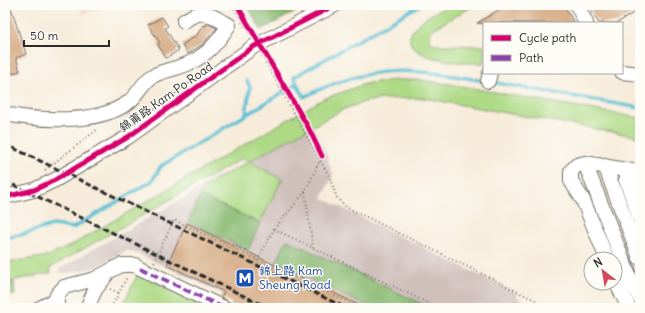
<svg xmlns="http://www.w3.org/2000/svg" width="645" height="313" font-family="Delius,'LXGW WenKai TC',sans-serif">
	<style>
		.built { fill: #f4d3c1 }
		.industrial { fill: #d0c0bc }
		.green { fill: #aeda86; stroke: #6c8258 }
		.forest { fill: #8aba73; stroke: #5a724f }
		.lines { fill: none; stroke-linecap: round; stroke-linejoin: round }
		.stream { stroke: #58c0d5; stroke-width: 3.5 }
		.building { fill: #d1a277 }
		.minor-casing { stroke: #726f68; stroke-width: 16 }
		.path { stroke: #726f68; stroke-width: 2; stroke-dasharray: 1 3; stroke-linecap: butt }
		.minor { stroke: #fff; stroke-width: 14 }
		.rail { stroke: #2b2b2b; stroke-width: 3; stroke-dasharray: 6 3; stroke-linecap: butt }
		.quiet { stroke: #8e44ad; stroke-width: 4; stroke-dasharray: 8 4; stroke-linecap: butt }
		.cycleway-casing { stroke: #fdfcf7; stroke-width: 8 }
		.cycleway { stroke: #d6006c; stroke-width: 5 }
		.labels { text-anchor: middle; stroke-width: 3; stroke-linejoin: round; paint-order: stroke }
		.street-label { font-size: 12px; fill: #2b2b2b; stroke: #fdfcf7 }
		.transit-label { font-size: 12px; fill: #164399; stroke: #fdfcf7; text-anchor: start }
	</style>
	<rect width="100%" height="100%" fill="#fdfcf7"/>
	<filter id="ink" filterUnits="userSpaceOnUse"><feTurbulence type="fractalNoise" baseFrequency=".025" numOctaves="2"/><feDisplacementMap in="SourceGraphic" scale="8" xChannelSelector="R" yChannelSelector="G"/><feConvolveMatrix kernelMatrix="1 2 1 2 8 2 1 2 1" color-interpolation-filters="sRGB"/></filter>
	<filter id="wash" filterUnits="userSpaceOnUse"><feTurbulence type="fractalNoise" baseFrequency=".012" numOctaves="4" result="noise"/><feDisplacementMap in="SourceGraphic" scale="16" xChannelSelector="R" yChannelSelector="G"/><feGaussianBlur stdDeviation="0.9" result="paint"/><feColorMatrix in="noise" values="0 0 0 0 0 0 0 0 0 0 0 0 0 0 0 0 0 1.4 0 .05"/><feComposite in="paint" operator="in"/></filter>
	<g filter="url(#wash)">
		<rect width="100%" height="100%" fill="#f7ecda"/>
		<path class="built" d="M82,5h28l-28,10z"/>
		<path class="industrial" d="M312,125l14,28 7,22 -11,23 196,96 -2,3 23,11h-287l-111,-53 -14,-5 -33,18 -32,6 -3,-5z"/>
		<path class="green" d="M449,5h26l-42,24 -3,4v9l8,3 46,1v17c-16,1 -90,-3 -71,-33 7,-12 24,-18 36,-25z
			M396,80h25l28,4 191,34v19l-217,-39 -41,1 -18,3 -20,7 -95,52 33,18 -22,44 -60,-27 7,-12 41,-22 -5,-4 -193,110 1,5 -46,9v-19l43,-7 22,-10 253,-147 45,-16z
			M138,274l59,28 -3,6h-57l-13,-6z"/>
		<path class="forest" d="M247,5h22l4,4 11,-4h24l-47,25z
			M200,196l60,27 -12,27 -60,-28z
			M287,240l144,68h-61l-94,-45z
			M5,282h9l1,13h-10z"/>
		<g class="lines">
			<path class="stream" d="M491,82l149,26
				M297,84l7,13c68,-35 110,-28 181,-16
				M246,114l4,-27 -3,-6
				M5,238l19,-4 29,-9 20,3 79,-47 9,-15 136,-82 -3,-7 126,-72"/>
		</g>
		<g id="blocks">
			<path class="building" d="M5,5h5l16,49 -10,4 4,13 -15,5z
				M507,5h57l10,18h-97z
				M598,5h42v4l-23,14h-18l-9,-14z
				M162,17l6,9 -3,2 14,22 -13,8 -8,-13 2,-2 -12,-18z
				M207,23l10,5 -15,17 -14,9 -6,-9 15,-10 6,-10 3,1z
				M187,223l178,85h-133l-1,-5 -10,-6 3,-5 -57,-27z
				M633,262l7,4v14l-1,-3z"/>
		</g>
	</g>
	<g filter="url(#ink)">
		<use href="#blocks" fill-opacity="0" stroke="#726f68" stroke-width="1"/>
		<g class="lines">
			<g class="minor-casing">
				<path id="minor" d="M577,5l9,18
					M622,72l18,2
					M488,81l2,-8
					M5,114c35,7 91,10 121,-10 12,-7 16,-22 27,-28 8,-5 18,-6 26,-9 24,-7 37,-22 50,-42 -20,-10 -25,-18 -45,-4
					M585,163l46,118 9,17
					M605,166l35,92
					M626,180l14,38
					M5,197l29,-7 21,-10 73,-43 125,-90 82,-42
					M607,259l-24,-59 -12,-19v-10l6,-6 8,-2 47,8 8,20
					M615,280l14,28
					M40,308l16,-8
					M57,308v-13l7,-8 31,-8 26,-14h14l5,3 84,40
					M87,308l8,-18 12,-16"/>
			</g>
			<path class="path" d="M232,5l7,11
				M242,22l8,13
				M262,56l67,120 8,22 9,9 191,94
				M45,170l53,-41
				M305,192l8,56
				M274,229l164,79
				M257,261l17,-32 31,-37 17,-36
				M154,262l20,-42 186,88
				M110,289l9,4
				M236,304l8,4
				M111,308l16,-31"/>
			<use href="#minor" class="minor"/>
			<path class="rail" d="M5,144l341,164
				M5,181l264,127"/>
			<path class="quiet" d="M140,268l84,40"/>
			<g class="cycleway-casing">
				<path id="cycleway" d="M237,5l71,122 14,29
					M5,197l29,-7 21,-10 73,-43 125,-90 82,-42"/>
			</g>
			<use href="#cycleway" class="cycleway"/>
		</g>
	</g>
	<defs>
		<g id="metro-square" transform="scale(1)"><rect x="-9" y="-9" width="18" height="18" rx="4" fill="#1a4fb4" stroke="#fdfcf7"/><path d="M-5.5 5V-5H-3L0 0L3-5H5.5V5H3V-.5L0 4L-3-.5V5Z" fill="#fff"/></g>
	</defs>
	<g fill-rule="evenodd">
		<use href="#metro-square" x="245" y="278"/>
	</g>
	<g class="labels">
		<g class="street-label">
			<text transform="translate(166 97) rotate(-35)" y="4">錦莆路 Kam Po Road</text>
		</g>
		<g class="transit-label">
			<text x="259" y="275">錦上路 Kam<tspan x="259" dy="14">Sheung Road</tspan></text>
		</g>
	</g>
	<rect width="645" height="313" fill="none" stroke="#fdfcf7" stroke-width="20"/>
	<rect x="483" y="22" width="140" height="52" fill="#fdfcf7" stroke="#a9a8a5"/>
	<rect x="491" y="35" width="20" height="6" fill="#d6006c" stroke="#a9a8a5"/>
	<text x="519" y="42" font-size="12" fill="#2b2b2b">Cycle path</text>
	<rect x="491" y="55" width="20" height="6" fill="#8e44ad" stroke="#a9a8a5"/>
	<text x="519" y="62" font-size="12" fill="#2b2b2b">Path</text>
	<g transform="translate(603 271) rotate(329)"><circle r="19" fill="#fdfcf7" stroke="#a9a8a5"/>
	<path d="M0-3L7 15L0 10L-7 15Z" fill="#d1495b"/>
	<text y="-6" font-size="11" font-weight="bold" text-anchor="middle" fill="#2b2b2b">N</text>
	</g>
	<path d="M24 40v6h85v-6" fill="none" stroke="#2b2b2b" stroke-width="2"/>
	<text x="30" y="40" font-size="12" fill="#2b2b2b" stroke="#fdfcf7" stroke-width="3" paint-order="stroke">50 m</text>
</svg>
